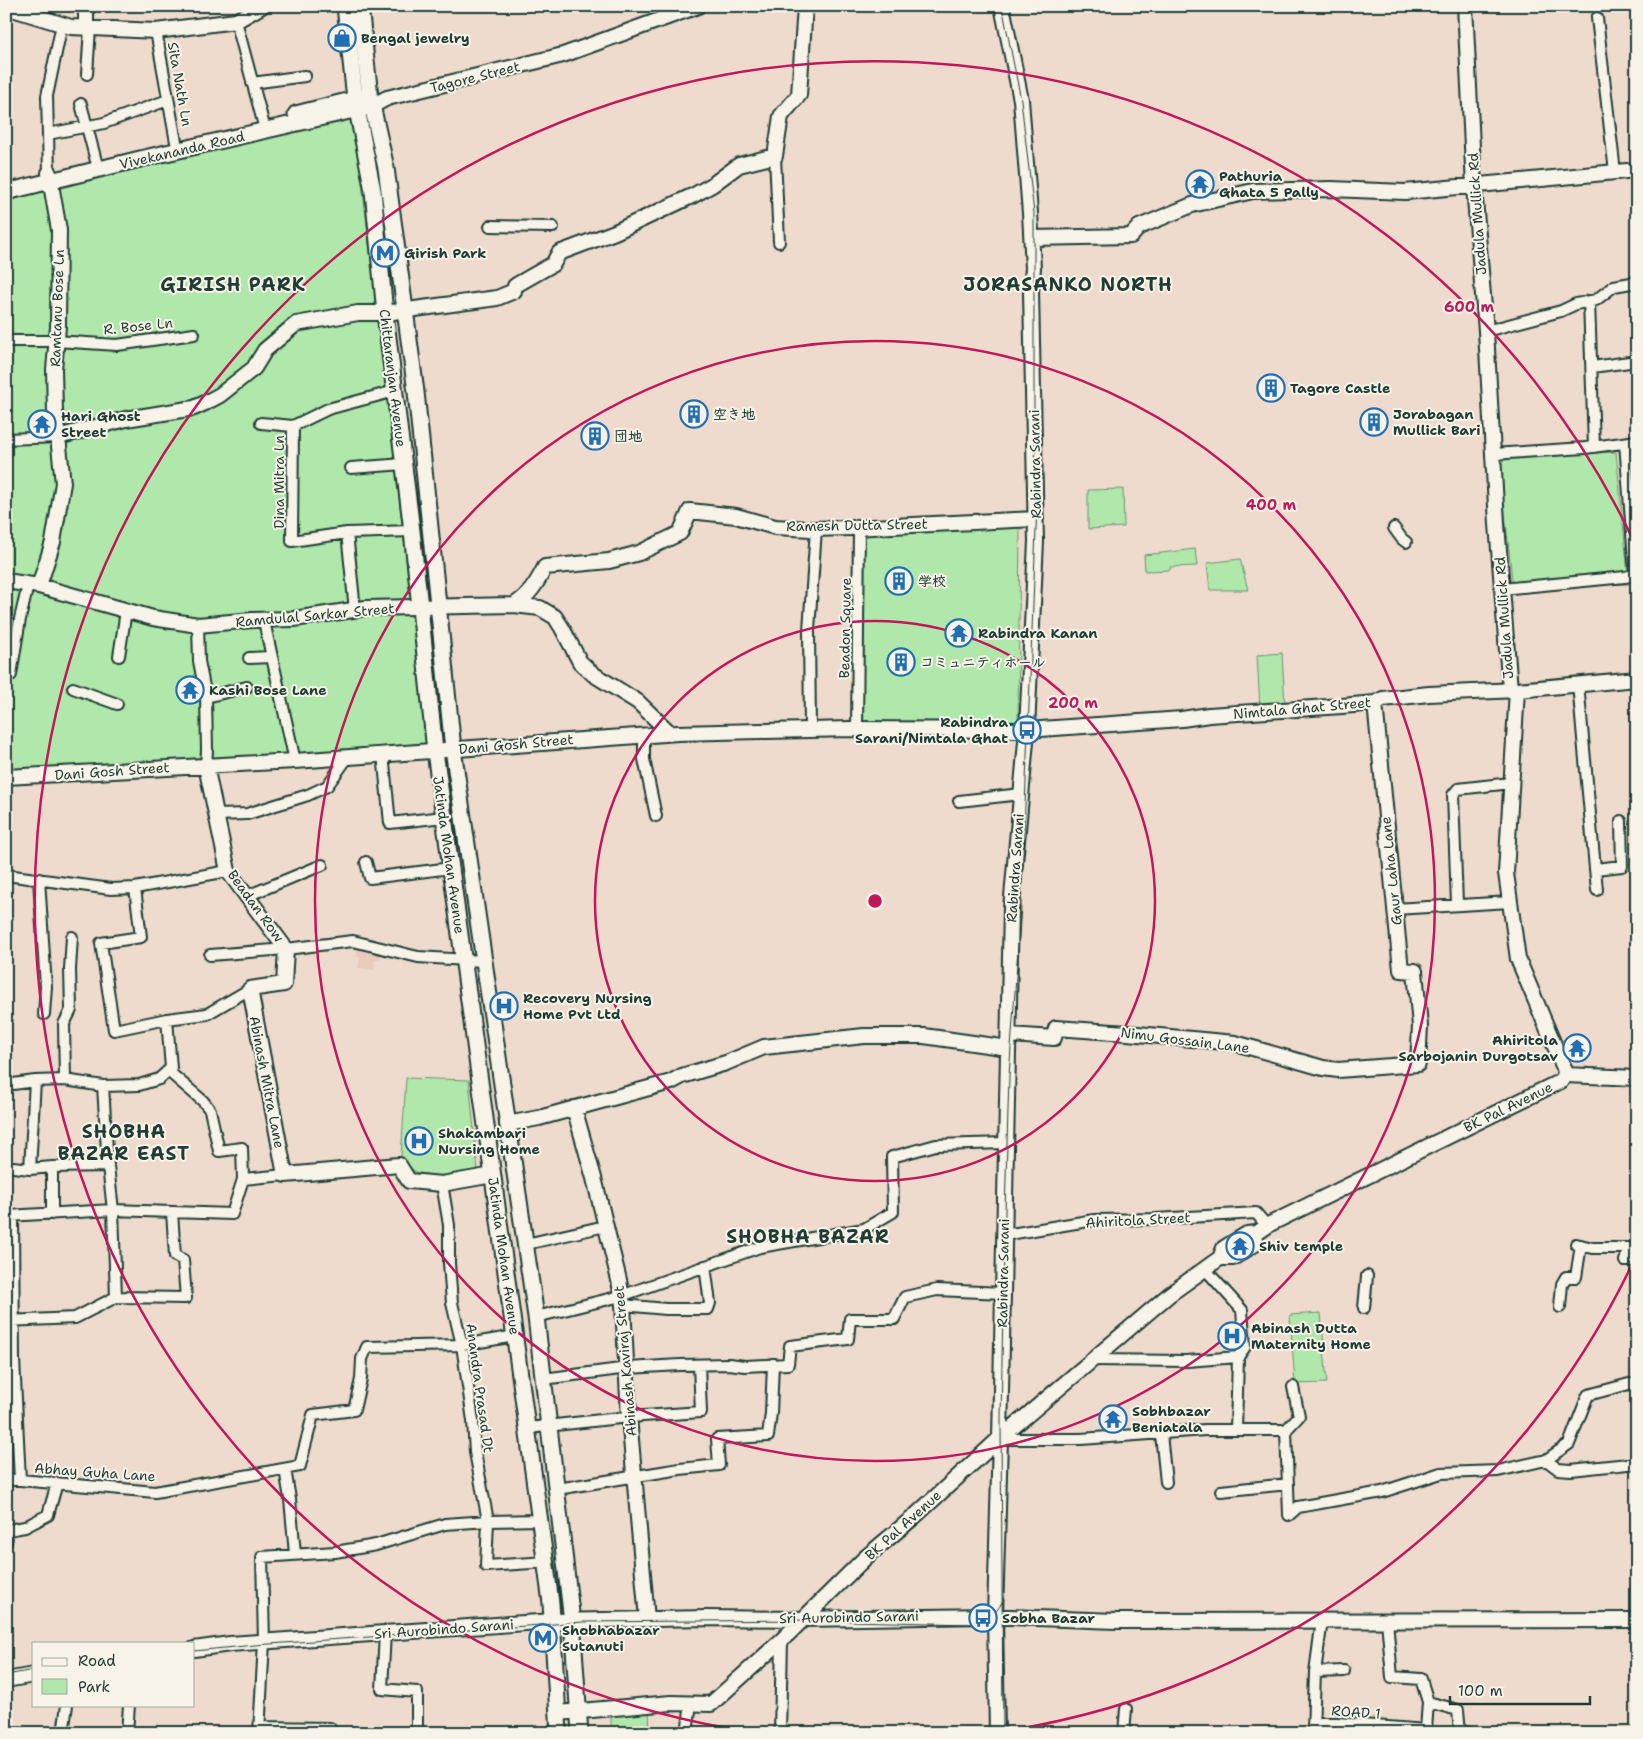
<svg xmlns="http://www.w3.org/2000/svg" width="1643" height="1739" font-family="'Shantell Sans','LXGW WenKai TC','Klee One',sans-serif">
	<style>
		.built { fill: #e9cabc }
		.green { fill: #b0e7ab; stroke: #689270 }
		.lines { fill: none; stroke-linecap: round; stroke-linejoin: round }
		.street-casing { stroke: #1f3d34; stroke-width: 14 }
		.secondary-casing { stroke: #1f3d34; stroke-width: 18 }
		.primary-casing { stroke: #1f3d34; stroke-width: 19 }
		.street { stroke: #f7f3e8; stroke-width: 10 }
		.secondary { stroke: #f7f3e8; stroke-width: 14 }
		.primary { stroke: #f7f3e8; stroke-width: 15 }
		.tram { stroke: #1f3d34; stroke-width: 1 }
		.ring { fill: none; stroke: #c2185b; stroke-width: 2.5 }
		.labels { text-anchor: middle; stroke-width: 4; stroke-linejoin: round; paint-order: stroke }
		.poi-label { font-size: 14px; font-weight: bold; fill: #1f3d34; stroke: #f7f3e8; text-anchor: start }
		.street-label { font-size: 14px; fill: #1f3d34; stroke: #f7f3e8 }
		.district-label { font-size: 19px; font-weight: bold; letter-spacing: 1px; fill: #1f3d34; stroke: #f7f3e8 }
		.centre { fill: #c2185b; stroke: #f7f3e8; stroke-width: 2.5 }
		.ring-label { font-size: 15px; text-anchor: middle; font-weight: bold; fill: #c2185b; stroke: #f7f3e8; stroke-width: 4; stroke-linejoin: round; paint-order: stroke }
	</style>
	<rect width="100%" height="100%" fill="#efdbce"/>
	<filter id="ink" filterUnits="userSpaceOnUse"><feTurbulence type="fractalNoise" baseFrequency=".02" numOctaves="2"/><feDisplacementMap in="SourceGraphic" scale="10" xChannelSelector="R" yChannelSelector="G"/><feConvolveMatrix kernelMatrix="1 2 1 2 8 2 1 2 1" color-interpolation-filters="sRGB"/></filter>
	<g filter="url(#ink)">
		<path class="built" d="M358,947l23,3 -1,10h-5l-1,10 -16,-2 2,-11h-4z"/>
		<path class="green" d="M354,115l74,631 -422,26v-578z
			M1616,452l13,132 -116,4 -14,-130z
			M1123,489l1,38 -36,2v-39z
			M1020,527l-2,197 -163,2 3,-191z
			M1195,549l2,17 -27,1v3l-25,1 -1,-16z
			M1240,559l8,31h-38l-3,-27z
			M1282,653l3,53 -25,2 -3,-53z
			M406,1078l63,2 9,90 -42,6 -21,-4 -14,-15z
			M10,1218l1,90 -5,1v-90z
			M1321,1313l6,70 -32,1 -5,-69z
			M649,1710l1,23h-39v-22z"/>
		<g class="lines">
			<g class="street-casing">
				<path id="street" d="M1597,18l18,154
					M236,21l27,101
					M156,31l20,111
					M87,74l3,-46
					M252,83l53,-7
					M81,104l15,57
					M48,134l56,-11 64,-23
					M775,156l4,86
					M49,173l-2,-77 15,-72
					M490,226l63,1
					M1589,301l5,146
					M1486,331l75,-20 15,-7 20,-4 18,-14 23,-4
					M6,341h50l61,4 77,-11
					M1592,367l45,-6
					M261,423l32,3 -1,115 55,-8 65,-2
					M293,426l35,-17 67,-18
					M6,439l52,-2
					M1492,454l93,-6 52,-7
					M351,468l53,-4
					M1394,528l8,11 4,3
					M347,533l8,77
					M1502,589l123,-12 9,-2 1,-3 -10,-129
					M264,621l31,140
					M198,625l1,36 7,36 1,53 -1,16
					M119,656l7,-45
					M249,658l22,-1
					M6,674l5,1 9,-56 8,-34
					M1578,684l19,206
					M73,688l44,16
					M206,697l41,-10
					M810,729l-1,-99 7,-101
					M857,729l2,-201
					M644,735v24l12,57
					M383,754l7,69 54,-6
					M959,801l62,-7
					M217,815l30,-1 61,-19 19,-9 21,-29
					M366,862l4,16 81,-10
					M1595,869l27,-3 -1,-45
					M6,875l105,14 24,-1 93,-17
					M39,879l7,108 -2,27
					M135,888l6,49 -40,6 13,87 53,-11 40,-5 43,-25
					M247,896l75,-31
					M1457,904l-4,-109 5,-6 53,-6
					M1395,909l115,-7
					M210,955l76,-6 67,-8 65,16 65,4
					M168,1071l35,30 7,9 9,41 23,-3 1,31
					M65,1080l-1,-56 7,-14 -1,-41 2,-32
					M6,1085l29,-4 30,-1 38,6 36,-1 20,-6 12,-11 -4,-49
					M103,1086l5,80 5,44 119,4 11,-35 42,-4
					M13,1167l17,2 22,-2 56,-1
					M52,1167v47
					M30,1169l5,-88
					M442,1184l7,41v38l3,40 10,42 11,76 2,31 13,69 -2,45 60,-4
					M7,1216l106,-6 3,87
					M13,1216l1,143 6,121
					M1004,1235l90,-15 62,-1 100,-6 11,13
					M526,1244l79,-18
					M1576,1244l17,4h36l-4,13h12
					M1205,1269l37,41 3,37 -7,10 -2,73
					M623,1305l43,4h42l2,-6 -5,-37
					M1560,1307l2,-23 4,-7h10l5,-32
					M1364,1308l3,-32
					M536,1317l85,-21 139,-49 104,-18 29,-17 -1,-55 44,-12 70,-2
					M6,1321l69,-3 41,-21 70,1 -3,-38 -8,-4 -3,-44
					M1092,1360l95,1 51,-4
					M543,1379l85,-11 52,-3 49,-1 16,2 43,-2 2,-18 58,-7 2,-20h44l11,-22 32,-7 66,3
					M528,1428l101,-11 72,-5 -2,-47
					M1286,1430l3,85
					M1161,1434l5,48
					M1000,1439h81l124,-9h81l13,-14 -6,-29
					M1546,1460l12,9 13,1 66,-7
					M285,1469l5,30 5,55
					M6,1480h14l135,12 145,-26 13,-51 41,-5 7,-31 1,-20 5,-12 95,-2 54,-9
					M557,1489l123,-20 39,-4 -2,-26 51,-3 3,-23 2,-49
					M1221,1491l67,-7
					M1289,1515l9,-8 84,-15 59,-19 57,-2 48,-11 23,-16 19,-49 41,-11 8,1
					M6,1543l2,-13 17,-3 23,-12 9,-32
					M1387,1620l5,57 29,2 7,23
					M385,1633l-3,56 35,3v41
					M1315,1672l29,-1
					M1313,1723h24l89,7 2,-28 30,8 2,22 9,1
					M260,1727l70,1
					M63,1733l4,-28
					M127,1733l2,-28
					M259,1733l5,-91 -2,-85 73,-5 41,-7 69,-21 43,-3 52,-1
					M687,1733l4,-30
					M780,1733l2,-93
					M1124,1733l2,-24
					M1313,1733l2,-61 7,-52"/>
			</g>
			<g class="secondary-casing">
				<path id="secondary" d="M86,6v22
					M1465,6l9,181 12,144 11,193 13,166
					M6,7l65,20 85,4 80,-10 26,-15
					M372,106l15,-8 176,-43 135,-49
					M49,173l10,57 -1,97 -4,42 1,43 3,25
					M1032,238l99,-2 8,-9 53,-22 61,-14 78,-2 74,3 232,-22
					M6,581l33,5 114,32 45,7 54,-5 42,-1 72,-11 148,-3c15,-9 23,-22 31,-38l64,-6 30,-8 41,-20 10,-22 46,5 39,11 36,2 41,-1 184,-9
					M39,586l14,-44 10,-59 -5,-46 68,-18 68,-11 11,-5 15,-8 34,-27 11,-18 31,-26 62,-11h27l112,-15 17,-7 1,-5 3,-2 35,-20 6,-11 56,-21 79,-37 18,-10 27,-20 36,-9 6,-40 18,-21 6,-89
					M514,605l26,3 15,9 7,11 18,34 13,12 45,28 32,31
					M206,766l22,105 58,78 -2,35 -34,5 35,186 114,-10 10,16 33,3 51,-9
					M6,777l289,-16 383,-28 172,-4 177,1 155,-11 27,-4 133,-9 33,-3 8,-4 46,-5 88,-4 120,-11
					M1009,1035l45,3 2,-10 71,5 108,10 88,25 15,2 80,-6 2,-38 -5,-55 -14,-1 -26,-267
					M1565,1075l72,3
					M574,1108l20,70 25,102 4,25 6,112 18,202
					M507,1124l32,-6 132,-36 11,-6 44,-13 38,-16 100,-11h60l84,12
					M1220,1258h13l22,-14 2,-11
					M194,1649l36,-5 323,-23 153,-3 96,1 185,-3 129,5 521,-1
					M6,1680l28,-5
					M558,1713l113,-10 40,1 71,-64 83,-82 50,-42 83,-76 172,-146 50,-36 4,-10 23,-14 10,-1 13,-9 291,-143 4,-6 -1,-7 -46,-109 -12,-86 11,-183
					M997,1733l-2,-117 5,-177 11,-531 16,-178 9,-189 -5,-250 2,-23 -3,-55 -9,-113 -19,-94"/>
			</g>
			<g class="primary-casing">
				<path id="primary" d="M345,6l10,93 18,92 12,122 27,218 23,220 116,852 8,130
					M360,6l10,90 16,72 30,224 37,357 83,568 36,304 8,112
					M296,114l67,-17
					M6,192l134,-33 227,-52"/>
			</g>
			<use href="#street" class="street"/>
			<use href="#secondary" class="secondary"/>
			<use href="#primary" class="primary"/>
			<path class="tram" d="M1002,6l19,94 13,113v194l3,97 -16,403 -12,169 -5,170 -3,175 2,312
				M194,1651l61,-6 328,-23 225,-2 163,4c15,-2 25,-9 31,-22
				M6,1675l28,-5"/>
		</g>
	</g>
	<g class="ring">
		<circle cx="875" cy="901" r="280"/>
		<circle cx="875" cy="901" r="560"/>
		<path d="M1636 1256A840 840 0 0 1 999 1732M751 1732A840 840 0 1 1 1636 546"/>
	</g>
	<defs>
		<g id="shop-ring" transform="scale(1.4375)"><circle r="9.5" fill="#f7f3e8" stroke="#1f6fb2" stroke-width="1.5"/><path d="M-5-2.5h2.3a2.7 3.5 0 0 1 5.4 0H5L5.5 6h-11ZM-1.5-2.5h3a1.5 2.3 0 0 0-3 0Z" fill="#1f6fb2"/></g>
		<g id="temple-ring" transform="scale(1.4375)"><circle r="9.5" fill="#f7f3e8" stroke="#1f6fb2" stroke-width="1.5"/><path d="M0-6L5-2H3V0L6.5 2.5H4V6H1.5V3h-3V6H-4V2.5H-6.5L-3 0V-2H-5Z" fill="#1f6fb2"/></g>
		<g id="metro-ring" transform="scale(1.4375)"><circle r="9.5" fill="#f7f3e8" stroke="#1f6fb2" stroke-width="1.5"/><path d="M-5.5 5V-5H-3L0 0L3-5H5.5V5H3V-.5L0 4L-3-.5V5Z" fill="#1f6fb2"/></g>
		<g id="building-ring" transform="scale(1.4375)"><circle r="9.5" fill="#f7f3e8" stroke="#1f6fb2" stroke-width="1.5"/><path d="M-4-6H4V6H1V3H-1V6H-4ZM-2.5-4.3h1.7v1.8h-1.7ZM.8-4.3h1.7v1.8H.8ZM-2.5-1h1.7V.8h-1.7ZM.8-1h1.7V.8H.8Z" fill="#1f6fb2"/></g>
		<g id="bus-ring" transform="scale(1.4375)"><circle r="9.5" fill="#f7f3e8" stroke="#1f6fb2" stroke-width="1.5"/><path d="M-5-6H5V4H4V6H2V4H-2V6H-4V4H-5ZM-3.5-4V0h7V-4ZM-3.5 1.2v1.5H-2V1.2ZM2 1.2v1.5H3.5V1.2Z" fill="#1f6fb2"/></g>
		<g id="hospital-ring" transform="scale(1.4375)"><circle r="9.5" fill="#f7f3e8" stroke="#1f6fb2" stroke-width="1.5"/><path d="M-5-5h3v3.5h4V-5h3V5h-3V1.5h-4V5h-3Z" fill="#1f6fb2"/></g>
	</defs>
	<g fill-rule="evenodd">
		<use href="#shop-ring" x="342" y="38"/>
		<use href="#temple-ring" x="1200" y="184"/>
		<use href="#metro-ring" x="385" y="253"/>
		<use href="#building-ring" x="1271" y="388"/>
		<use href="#building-ring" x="694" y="414"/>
		<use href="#building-ring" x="1374" y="422"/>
		<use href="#temple-ring" x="42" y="424"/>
		<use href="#building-ring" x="595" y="436"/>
		<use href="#building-ring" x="899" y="581"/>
		<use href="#temple-ring" x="959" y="633"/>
		<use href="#building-ring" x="901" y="662"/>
		<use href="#temple-ring" x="190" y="690"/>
		<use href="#bus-ring" x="1027" y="730"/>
		<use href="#hospital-ring" x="504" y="1006"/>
		<use href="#temple-ring" x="1577" y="1048"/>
		<use href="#hospital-ring" x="419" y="1141"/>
		<use href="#temple-ring" x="1240" y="1246"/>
		<use href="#hospital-ring" x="1232" y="1336"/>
		<use href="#temple-ring" x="1113" y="1419"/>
		<use href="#bus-ring" x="983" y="1618"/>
		<use href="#metro-ring" x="543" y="1638"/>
	</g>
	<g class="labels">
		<g class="poi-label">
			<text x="361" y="43">Bengal jewelry</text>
			<text x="1219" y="181">Pathuria<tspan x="1219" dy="16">Ghata 5 Pally</tspan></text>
			<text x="404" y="258">Girish Park</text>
			<text x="1290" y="393">Tagore Castle</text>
			<text x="713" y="419">空き地</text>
			<text x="1393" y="419">Jorabagan<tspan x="1393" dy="16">Mullick Bari</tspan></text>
			<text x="61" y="421">Hari Ghost<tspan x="61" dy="16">Street</tspan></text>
			<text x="614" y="441">団地</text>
			<text x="918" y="586">学校</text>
			<text x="978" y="638">Rabindra Kanan</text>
			<text x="920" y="667">コミュニティホール</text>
			<text x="209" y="695">Kashi Bose Lane</text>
			<text x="1008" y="727" text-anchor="end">Rabindra<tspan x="1008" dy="16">Sarani/Nimtala Ghat</tspan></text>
			<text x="523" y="1003">Recovery Nursing<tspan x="523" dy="16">Home Pvt Ltd</tspan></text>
			<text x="1558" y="1045" text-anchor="end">Ahiritola<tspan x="1558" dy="16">Sarbojanin Durgotsav</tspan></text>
			<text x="438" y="1138">Shakambari<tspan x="438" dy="16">Nursing Home</tspan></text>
			<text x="1259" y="1251">Shiv temple</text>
			<text x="1251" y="1333">Abinash Dutta<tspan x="1251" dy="16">Maternity Home</tspan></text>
			<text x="1132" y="1416">Sobhbazar<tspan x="1132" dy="16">Beniatala</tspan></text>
			<text x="1002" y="1623">Sobha Bazar</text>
			<text x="562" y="1635">Shobhabazar<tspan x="562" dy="16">Sutanuti</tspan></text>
		</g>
		<g class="street-label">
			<text transform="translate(475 77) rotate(-14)" y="5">Tagore Street</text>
			<text transform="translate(180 84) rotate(80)" y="5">Sita Nath Ln</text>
			<text transform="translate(182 150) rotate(-13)" y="5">Vivekananda Road</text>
			<text transform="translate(1477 214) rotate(-94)" y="5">Jadula Mullick Rd</text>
			<text transform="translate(57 308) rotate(-88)" y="5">Ramtanu Bose Ln</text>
			<text transform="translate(138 326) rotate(-6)" y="5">R. Bose Ln</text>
			<text transform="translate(393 378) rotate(83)" y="5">Chittaranjan Avenue</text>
			<text transform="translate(1035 464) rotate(-91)" y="5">Rabindra Sarani</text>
			<text transform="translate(279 482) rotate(-90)" y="5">Dina Mitra Ln</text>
			<text transform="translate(857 525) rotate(-1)" y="5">Ramesh Dutta Street</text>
			<text transform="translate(315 615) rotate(-5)" y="5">Ramdulal Sarkar Street</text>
			<text transform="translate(1504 618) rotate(-94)" y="5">Jadula Mullick Rd</text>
			<text transform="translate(845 628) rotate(-89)" y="5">Beadon Square</text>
			<text transform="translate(1302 708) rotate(-5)" y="5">Nimtala Ghat Street</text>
			<text transform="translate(516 744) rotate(-5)" y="5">Dani Gosh Street</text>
			<text transform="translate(112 771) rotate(-4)" y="5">Dani Gosh Street</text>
			<text transform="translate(449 855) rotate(82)" y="5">Jatinda Mohan Avenue</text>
			<text transform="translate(1015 868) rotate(-86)" y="5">Rabindra Sarani</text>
			<text transform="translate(1391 871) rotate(-96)" y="5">Gaur Laha Lane</text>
			<text transform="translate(256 906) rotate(54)" y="5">Beadan Row</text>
			<text transform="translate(1185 1040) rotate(7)" y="5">Nimu Gossain Lane</text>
			<text transform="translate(267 1082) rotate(79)" y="5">Abinash Mitra Lane</text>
			<text transform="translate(1508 1107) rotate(-26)" y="5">BK Pal Avenue</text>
			<text transform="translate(1138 1220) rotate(-3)" y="5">Ahiritola Street</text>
			<text transform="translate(504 1256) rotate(82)" y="5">Jatinda Mohan Avenue</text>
			<text transform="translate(1003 1273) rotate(-89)" y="5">Rabindra Sarani</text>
			<text transform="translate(625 1361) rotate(-95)" y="5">Abinash Kaviraj Street</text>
			<text transform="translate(480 1388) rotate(82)" y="5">Anandra Prasad Dt</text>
			<text transform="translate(95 1472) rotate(4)" y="5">Abhay Guha Lane</text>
			<text transform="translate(903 1525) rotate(-42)" y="5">BK Pal Avenue</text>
			<text transform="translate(849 1617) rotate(-1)" y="5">Sri Aurobindo Sarani</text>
			<text transform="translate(444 1629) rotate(-4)" y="5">Sri Aurobindo Sarani</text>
			<text transform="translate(1356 1712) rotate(4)" y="5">ROAD 1</text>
		</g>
		<g class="district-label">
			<text x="233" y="291">GIRISH PARK</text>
			<text x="1068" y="291">JORASANKO NORTH</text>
			<text x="124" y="1138">SHOBHA<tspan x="124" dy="22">BAZAR EAST</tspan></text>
			<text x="808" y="1243">SHOBHA BAZAR</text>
		</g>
	</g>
	<circle cx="875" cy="901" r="8" class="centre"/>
	<g class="ring-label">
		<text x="1469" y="312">600 m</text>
		<text x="1271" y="510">400 m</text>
		<text x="1073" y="708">200 m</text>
	</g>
	<rect width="1643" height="1739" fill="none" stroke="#f7f3e8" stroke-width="25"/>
	<rect x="12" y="12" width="1618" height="1714" fill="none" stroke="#1f3d34" stroke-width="2" filter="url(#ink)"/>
	<rect x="32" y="1642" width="162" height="65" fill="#f7f3e8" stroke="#a1aaa0"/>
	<rect x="42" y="1658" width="25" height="8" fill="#f7f3e8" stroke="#a1aaa0"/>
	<text x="78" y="1666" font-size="15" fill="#1f3d34">Road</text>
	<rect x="42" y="1679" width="25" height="15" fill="#b0e7ab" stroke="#a1aaa0"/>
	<text x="78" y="1692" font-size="15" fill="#1f3d34">Park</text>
	<path d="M1450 1696v8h140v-8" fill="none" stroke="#1f3d34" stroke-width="2.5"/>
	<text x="1458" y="1696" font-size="15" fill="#1f3d34" stroke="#f7f3e8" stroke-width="4" paint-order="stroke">100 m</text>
</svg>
